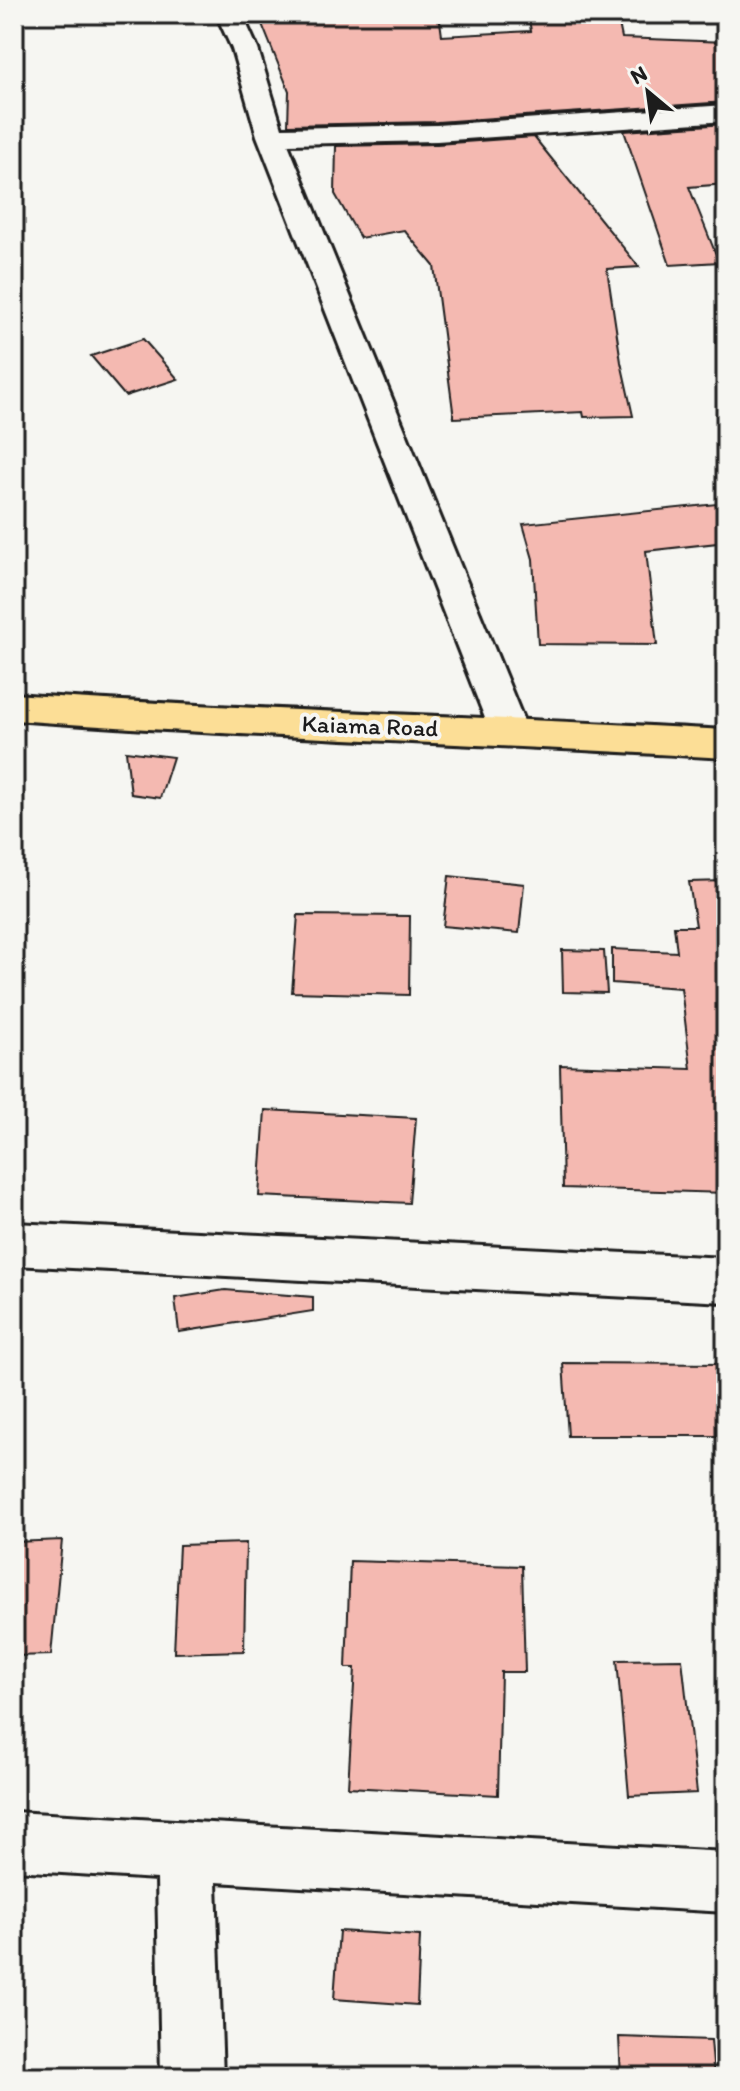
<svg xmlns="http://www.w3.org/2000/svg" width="740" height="2091" font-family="Itim,sans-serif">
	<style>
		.building { fill: #f4b9b1; stroke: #1c1c1c; stroke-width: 2 }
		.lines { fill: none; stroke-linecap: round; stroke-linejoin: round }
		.street-casing { stroke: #1c1c1c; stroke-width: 6 }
		.highway-casing { stroke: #1c1c1c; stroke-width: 6 }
		.street { fill: #f6f6f2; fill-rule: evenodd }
		.highway { fill: #fcde96; fill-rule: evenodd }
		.labels { text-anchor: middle; stroke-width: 8; stroke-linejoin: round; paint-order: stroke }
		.street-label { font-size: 24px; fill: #1c1c1c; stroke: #f6f6f2 }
	</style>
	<rect width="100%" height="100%" fill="#f6f6f2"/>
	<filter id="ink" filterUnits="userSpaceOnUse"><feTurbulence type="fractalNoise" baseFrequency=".0125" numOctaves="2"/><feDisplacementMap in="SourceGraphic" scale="16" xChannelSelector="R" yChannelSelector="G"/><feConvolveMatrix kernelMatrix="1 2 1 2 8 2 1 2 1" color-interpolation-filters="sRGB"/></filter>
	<g filter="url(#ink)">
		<path class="building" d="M258,14h181l3,22 89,-5 -3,-17h89l5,24 104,4v60l-289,20 -149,3 1,-34z
			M726,124v60l-37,3 30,75 -49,3 -46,-134z
			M534,137l105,130 -32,2 14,93 12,54 -49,1 -1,-5 -129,6 -20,-152 -30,-36 -44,8 -25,-44 1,-48 101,-2z
			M143,339l35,40 -53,17 -34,-40z
			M726,503v39l-80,9 11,94 -119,-1 -5,-85 -10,-35z
			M126,751l47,6 -13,41 -29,-4z
			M449,876l75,8 -5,49 -76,-7z
			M726,881v312l-163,-5 -3,-123 131,4 -10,-81 -69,-5v-34l65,3 -3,-26h22l-7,-44z
			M298,915l112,1 -1,79 -117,-3z
			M562,950l42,1 3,42 -44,-1z
			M265,1110l151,8 -7,85 -150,-7z
			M225,1290l88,7v14l-134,21 -4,-34z
			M563,1363l163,1v72h-158z
			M62,1540l-11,115 -37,1v-114z
			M246,1543l-2,108 -70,2 5,-108z
			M350,1561l172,5 3,106h-24l-3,123 -150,-8 7,-119h-9z
			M682,1659l15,134 -68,3 -12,-136z
			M339,1931l81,5 -3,69 -83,-6z
			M619,2037l92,3 3,37h-93z"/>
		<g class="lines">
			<g class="street-casing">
				<path id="street" d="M216,14h26l16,35 24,79 155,-3 289,-20v16l-289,20 -149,3 240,587 -5,10 -14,4 -14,-4 -5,-10 -233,-595 -25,-87z
					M14,1223l712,35v44l-712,-37z
					M14,1812l712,40v60l-510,-30 7,195h-62l-4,-198 -143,-9z"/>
			</g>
			<g class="highway-casing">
				<path id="highway" d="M14,694c237,17 475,22 712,36v28c-237,-15 -475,-20 -712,-38z"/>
			</g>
			<use href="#street" class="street"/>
			<use href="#highway" class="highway"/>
		</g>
	</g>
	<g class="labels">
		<g class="street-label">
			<text transform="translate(370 726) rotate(2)" y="8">Kaiama Road</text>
		</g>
	</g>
	<rect width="740" height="2091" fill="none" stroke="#f6f6f2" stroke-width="48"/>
	<rect x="24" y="24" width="692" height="2043" fill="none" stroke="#1c1c1c" stroke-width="3" filter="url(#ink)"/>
	<g transform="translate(648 92) rotate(331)" stroke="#f6f6f2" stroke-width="6" paint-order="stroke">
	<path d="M0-6L14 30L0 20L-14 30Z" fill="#1c1c1c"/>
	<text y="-12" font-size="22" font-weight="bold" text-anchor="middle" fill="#1c1c1c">N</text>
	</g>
</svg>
